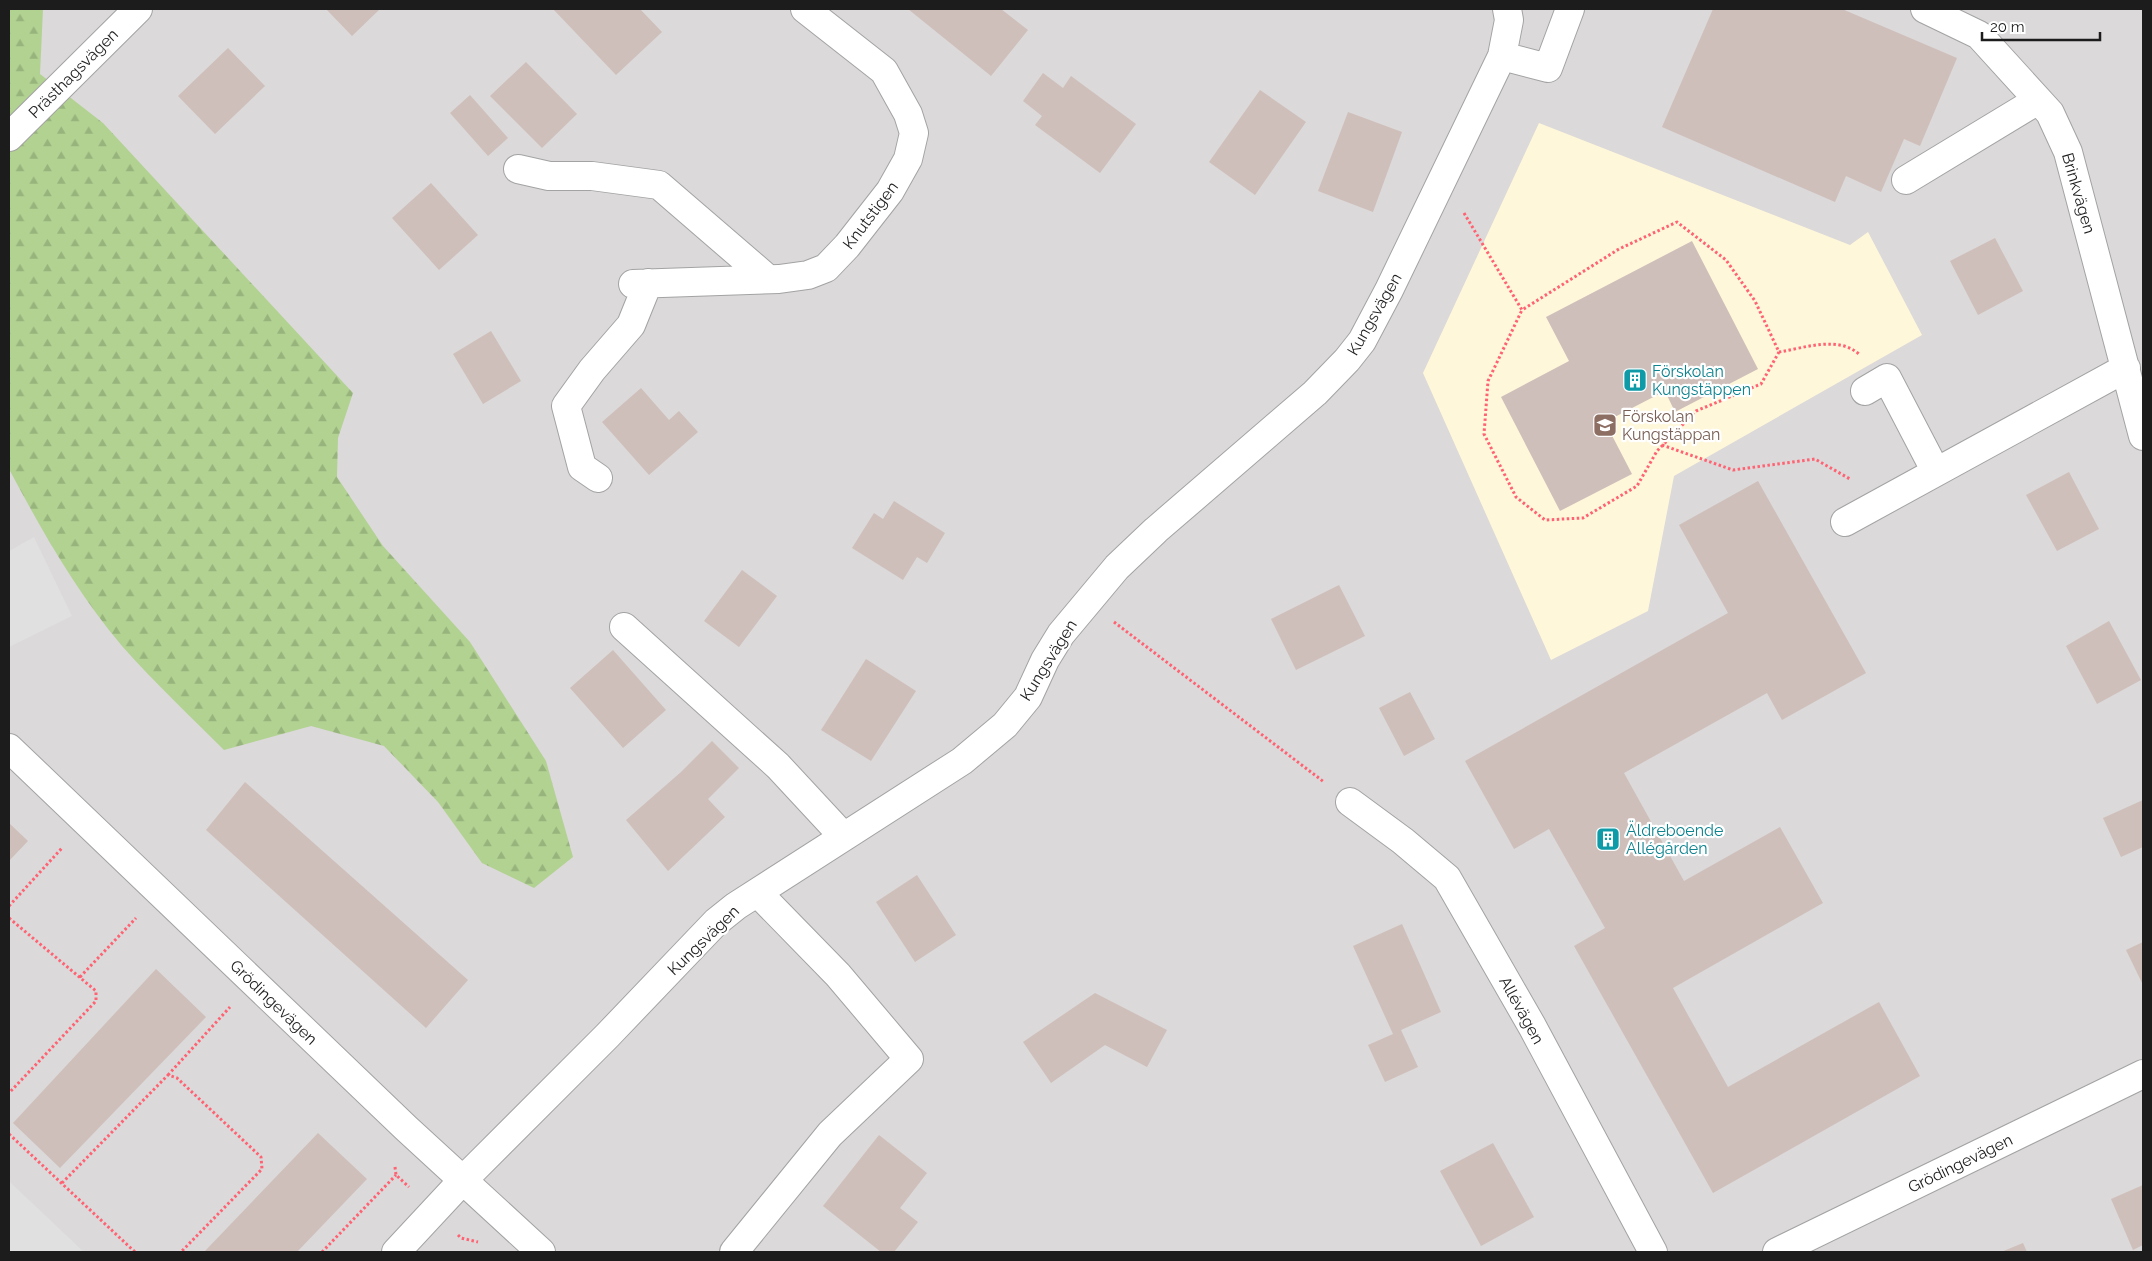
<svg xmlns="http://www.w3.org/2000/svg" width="2152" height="1261" font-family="Raleway,sans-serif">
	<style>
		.residential { fill: #dbd9d9 }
		.education { fill: #fff7da }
		.forest { fill: url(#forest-firs) }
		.parking { fill: #e0e0e0 }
		.building { fill: #cfbfba }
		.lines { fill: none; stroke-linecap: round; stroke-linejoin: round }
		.minor-casing { stroke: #a3a3a3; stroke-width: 30 }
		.path { stroke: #ff6272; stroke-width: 3; stroke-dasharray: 2.5 2.5; stroke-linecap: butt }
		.minor { stroke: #fff; stroke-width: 28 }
		.labels { text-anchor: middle; stroke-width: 4.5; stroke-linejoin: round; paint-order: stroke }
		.street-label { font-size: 16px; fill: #1c1c1c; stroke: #fff }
		.culture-label { font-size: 16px; fill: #0d838f; stroke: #fff; text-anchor: start }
		.education-label { font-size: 16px; fill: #785e54; stroke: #fff; text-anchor: start }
	</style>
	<defs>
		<pattern id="forest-firs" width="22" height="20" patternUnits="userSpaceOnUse" patternTransform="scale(1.25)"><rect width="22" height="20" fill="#b2d292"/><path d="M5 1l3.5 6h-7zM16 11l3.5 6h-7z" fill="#98b47d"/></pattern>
	</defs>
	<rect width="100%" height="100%" fill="#efe7e1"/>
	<path class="residential" d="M9,9h2134v1243h-2134z"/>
	<path class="education" d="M1539,123l311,122 18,-13 54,103 -248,141 -26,135 -97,49 -128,-287z"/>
	<path class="forest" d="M9,9h34l-3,65 63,49 250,270 -15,45 -1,39 46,69 87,96 76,119 27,96 -39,31 -52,-25 -44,-61 -54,-56 -73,-20 -87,24c-34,-34 -70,-68 -102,-104 -45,-53 -80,-115 -113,-177z"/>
	<path class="parking" d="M34,537l38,79 -63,31v-96z
		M9,1181l75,71h-75z"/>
	<path class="building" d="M326,9h54l-28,27z
		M553,9h87l22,23 -46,43z
		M908,9h93l27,21 -37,46z
		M1713,9h129l115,49 -37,88 -16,-7 -23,53 -35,-16 -11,26 -173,-75z
		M228,48l37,38 -50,48 -37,-38z
		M526,62l51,52 -35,34 -52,-52z
		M1043,73l20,15 8,-12 65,48 -36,49 -65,-48 7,-9 -19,-15z
		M1260,90l46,32 -51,73 -46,-33z
		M470,95l38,43 -20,18 -38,-43z
		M1348,112l54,20 -29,80 -55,-21z
		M431,183l47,52 -39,35 -47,-52z
		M1995,238l28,53 -45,24 -28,-54z
		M1692,241l66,128 -83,43 -10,-21 -60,31 27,52 -72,37 -59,-114 68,-36 -23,-44z
		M491,331l30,50 -38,23 -30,-50z
		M641,388l28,32 10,-9 19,21 -49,43 -47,-53z
		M2069,472l30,57 -42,22 -31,-56z
		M1758,481l108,192 -84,47 -15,-27 -143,80 60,108 96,-54 43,76 -150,85 55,99 151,-85 41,74 -207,117 -139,-247 31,-18 -56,-99 -35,20 -49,-88 263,-148 -49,-88z
		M894,501l51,32 -18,30 -10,-6 -14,23 -51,-32 22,-35 9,6z
		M742,570l35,26 -38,51 -35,-26z
		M1339,585l26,51 -69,34 -25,-51z
		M2109,621l32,59 -44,24 -31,-58z
		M613,650l53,60 -43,38 -53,-60z
		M866,659l50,32 -45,70 -50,-31z
		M1410,692l25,47 -31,17 -25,-48z
		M712,741l27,27 -31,31 17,18 -57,54 -42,-51 55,-48z
		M245,782l223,198 -42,48 -220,-198z
		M2143,800v47l-22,10 -18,-39z
		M9,823l19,18 -19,20z
		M917,875l39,60 -41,27 -39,-60z
		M1402,924l39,88 -40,18 17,37 -33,15 -17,-37 25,-11 -40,-88z
		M2143,942v43l-17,-35z
		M156,969l50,48 -146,151 -47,-45z
		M1095,993l72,37 -20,37 -42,-22 -54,38 -28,-41z
		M318,1133l49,46 -70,73h-93z
		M879,1135l48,38 -27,35 18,14 -24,30h-13l-58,-46z
		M1493,1143l41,74 -53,29 -41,-75z
		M2143,1185v60l-10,5 -22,-51z
		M2023,1243l4,9h-26z"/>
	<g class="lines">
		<g class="minor-casing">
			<path id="minor" d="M1925,9l54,26 71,78 18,39 75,284
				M1502,56l46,12 22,-59
				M9,137l129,-128
				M518,169l31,7h43l67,9 109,94
				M1906,180l132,-80
				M633,284l146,-5 29,-4 18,-7 21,-22 43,-55 18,-32 6,-26 -6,-19 -24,-43 -79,-62
				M1865,391l22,-13 49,94
				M598,478l-16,-11 -16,-61 26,-36 39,-45 17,-42
				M1845,522l281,-154
				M624,627l154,139 65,70
				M9,748l397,380 135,124
				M1350,802l53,39 44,37 85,148 121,226
				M396,1252l67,-72 144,-144 109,-114 20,-16 226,-145 43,-36 23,-28 17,-37 16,-26 56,-67 39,-37 159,-137 32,-33 15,-19 27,-51 113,-234 7,-36 -2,-11
				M734,1252l96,-118 79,-75 -71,-84 -80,-82
				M1777,1252l366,-178"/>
		</g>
		<path class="path" d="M1464,213l58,97 97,-61 58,-27 49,38 29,41 24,51 -18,32 -65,27 -39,40 -20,35 -54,32 -38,2 -29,-23 -32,-63 4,-53 34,-71
			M1779,352c25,-4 60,-17 81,3
			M1662,445l71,25 82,-11 35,20
			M1114,622l210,160
			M9,906l53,-58
			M9,918l87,73v10l-87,92
			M80,977l56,-59
			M168,1075l62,-68
			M9,1134l126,118
			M395,1167l1,8 13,12
			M62,1183l106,-108 9,3 84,79 1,12 -81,83
			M458,1235l3,3 17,4
			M322,1252l74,-77"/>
		<use href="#minor" class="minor"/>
	</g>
	<defs>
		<g id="building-square" transform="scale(1.25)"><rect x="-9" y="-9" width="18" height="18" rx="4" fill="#0f9aa8" stroke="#fff"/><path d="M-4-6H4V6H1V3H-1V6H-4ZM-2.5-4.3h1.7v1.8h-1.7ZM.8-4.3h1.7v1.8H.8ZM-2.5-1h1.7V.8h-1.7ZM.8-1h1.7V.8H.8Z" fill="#fff"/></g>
		<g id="school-square" transform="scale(1.25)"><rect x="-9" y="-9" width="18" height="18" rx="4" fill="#8d6e63" stroke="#fff"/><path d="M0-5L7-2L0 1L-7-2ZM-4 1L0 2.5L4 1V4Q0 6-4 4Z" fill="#fff"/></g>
	</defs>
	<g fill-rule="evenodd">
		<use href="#building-square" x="1635" y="380"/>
		<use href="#school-square" x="1605" y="425"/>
		<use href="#building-square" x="1608" y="839"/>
	</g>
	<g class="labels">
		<g class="street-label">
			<text transform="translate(73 73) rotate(-45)" y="6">Prästhagsvägen</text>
			<text transform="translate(2079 193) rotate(74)" y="6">Brinkvägen</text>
			<text transform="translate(870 215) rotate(-53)" y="6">Knutstigen</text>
			<text transform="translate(1374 314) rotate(-60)" y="6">Kungsvägen</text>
			<text transform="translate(1048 660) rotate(-58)" y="6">Kungsvägen</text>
			<text transform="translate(703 940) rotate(-44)" y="6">Kungsvägen</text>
			<text transform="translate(274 1002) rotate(44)" y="6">Grödingevägen</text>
			<text transform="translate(1522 1010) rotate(61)" y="6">Allévägen</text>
			<text transform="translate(1960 1163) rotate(-26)" y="6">Grödingevägen</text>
		</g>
		<g class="culture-label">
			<text x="1652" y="377">Förskolan<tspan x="1652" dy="18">Kungstäppen</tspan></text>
			<text x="1626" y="836">Äldreboende<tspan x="1626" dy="18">Allégården</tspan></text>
		</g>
		<g class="education-label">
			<text x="1622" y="422">Förskolan<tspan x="1622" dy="18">Kungstäppan</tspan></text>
		</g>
	</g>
	<rect width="2152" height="1261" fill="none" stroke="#1c1c1c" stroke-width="20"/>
	<path d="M1982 32v8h118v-8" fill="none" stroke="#1c1c1c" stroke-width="2.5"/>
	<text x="1990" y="32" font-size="15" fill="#1c1c1c" stroke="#ffffff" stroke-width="4" paint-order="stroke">20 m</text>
</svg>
